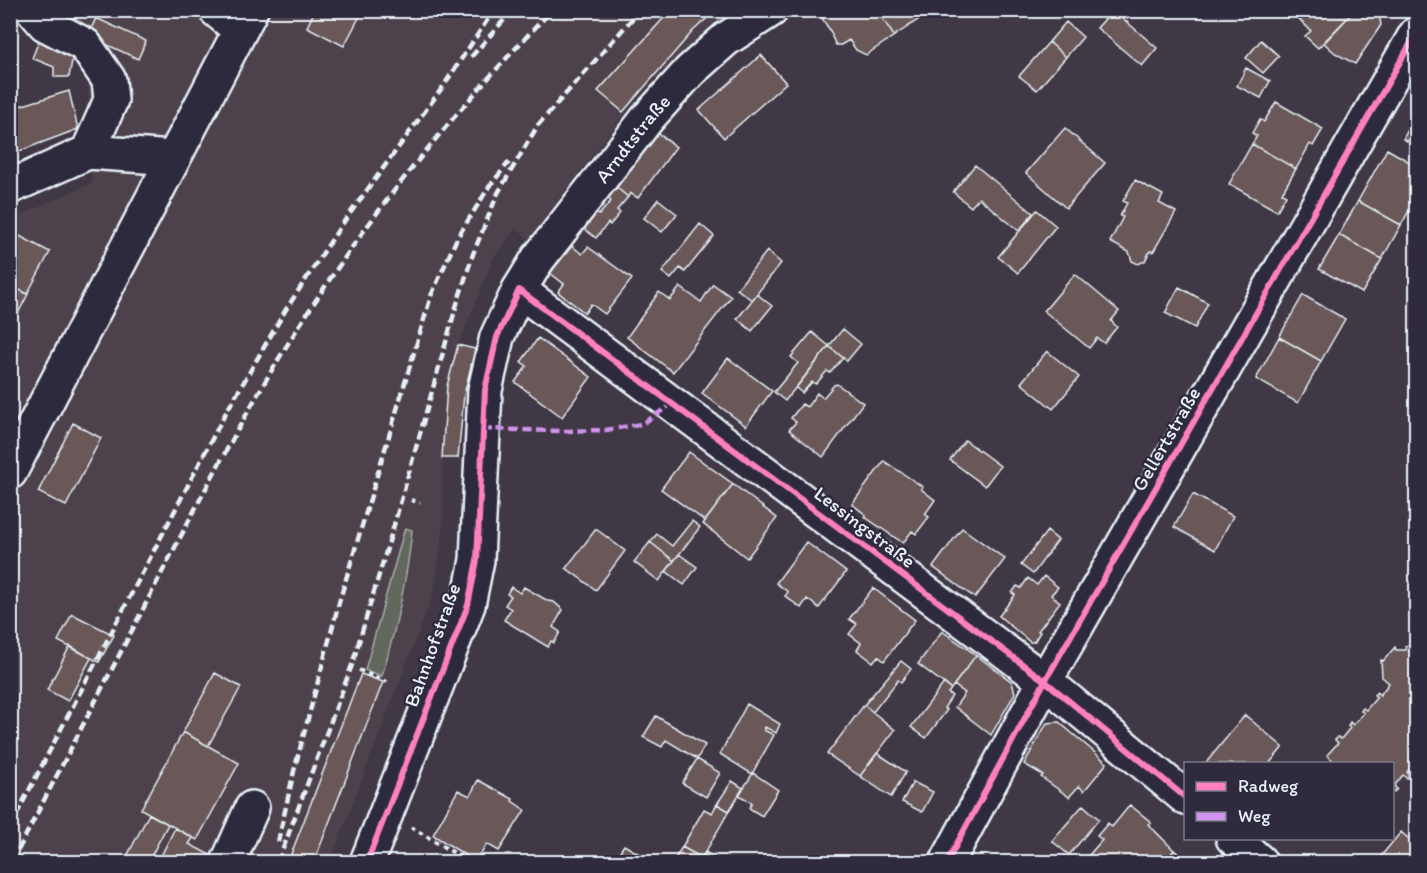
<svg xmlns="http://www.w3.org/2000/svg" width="1427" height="873" font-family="Itim,sans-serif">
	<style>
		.built { fill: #4d424b }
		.green { fill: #62685b; stroke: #a5acaa; stroke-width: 1.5 }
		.building { fill: #6a5958; stroke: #e8f1f8; stroke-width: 1.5 }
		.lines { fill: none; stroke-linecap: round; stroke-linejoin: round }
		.minor-casing { stroke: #e8f1f8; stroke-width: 38 }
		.path { stroke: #e8f1f8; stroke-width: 4; stroke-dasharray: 4.5 4.5; stroke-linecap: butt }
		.minor { stroke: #2f2a3d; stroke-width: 33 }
		.rail { stroke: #e8f1f8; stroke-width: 4.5; stroke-dasharray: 9 4.5; stroke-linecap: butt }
		.quiet { stroke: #d193ec; stroke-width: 4.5; stroke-dasharray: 9 4.5; stroke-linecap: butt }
		.cycleway-casing { stroke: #2f2a3d; stroke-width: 10 }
		.cycleway { stroke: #ff80c0; stroke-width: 6 }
		.labels { text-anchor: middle; stroke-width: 5; stroke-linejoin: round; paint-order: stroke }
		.street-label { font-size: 20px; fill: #e8f1f8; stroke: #2f2a3d }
	</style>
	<rect width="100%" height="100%" fill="#413845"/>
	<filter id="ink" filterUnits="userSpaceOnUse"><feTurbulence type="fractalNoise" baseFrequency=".0167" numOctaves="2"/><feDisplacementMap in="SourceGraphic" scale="12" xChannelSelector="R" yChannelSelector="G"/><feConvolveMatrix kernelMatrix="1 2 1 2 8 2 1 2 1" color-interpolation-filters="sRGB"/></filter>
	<g filter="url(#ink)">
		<path class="built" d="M69,11h664l-89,77 -115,151 -13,-11 -22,29 -36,88 -11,41 -5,72 1,69 -9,65 -104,270h-319l-1,-642 82,-37 -4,-105z"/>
		<path class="green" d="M405,528l7,2c-5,50 -16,98 -30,146l-17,-6z"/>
		<path class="building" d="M315,10h48l-19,36 -37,-19z
			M671,10h45l-23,21 -70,81 -25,-21z
			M833,10h44l17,26 -28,19 -10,-5 -7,-10 -8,5h-5l-4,-8v-3l-10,-16z
			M877,10h54v1l-37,25z
			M1113,10l44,38 -15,18 -45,-38z
			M1305,10h50l-37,38 -13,-12 6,-5 -13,-13z
			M1355,10h17l3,3h4l2,12 -26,39 -20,-11 -11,-10z
			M96,18l50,23 -8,18 -50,-23z
			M1066,22l17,15 -17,20 -17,-15z
			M41,36l33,14 -5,27h-15v-10l-22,-9z
			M1261,40l18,16 -16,17 -17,-15z
			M1049,42l17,15 -29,33 -18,-14z
			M761,55l25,28 -62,55 -25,-28z
			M1246,68l24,13 -9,17 -24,-12z
			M69,91l9,38 -61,23 -7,-27v-16z
			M1276,102l47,27 -10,17 -3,-2 -14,25 -44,-25 5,-8 -5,-3 8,-14 4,3z
			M1414,119l2,1v26l-13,-7z
			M10,125l7,27 -7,3z
			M1065,128l40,35 -39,45 -40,-35z
			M658,133l18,14 -38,51 -8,-5 -2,4 -12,-10z
			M1252,144l44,25 -14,24 4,2 -9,16 -48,-27z
			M1387,149l26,15 -2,3 4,3 -6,7 7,7v14l-15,27 -43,-24z
			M975,165l58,48 -14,18 -40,-33 -8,9 -18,-15z
			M1135,180l28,15 -4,8 17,9 -23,40 -3,-1 -5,10 -7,3 -6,-3 -3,-9 -19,-10 13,-25 -3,-1 7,-13 -4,-2z
			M616,187l12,10 -11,13 3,3 -10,12 -2,-2 -12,15 -13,-10 13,-15 3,2 12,-14 -4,-3z
			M658,199l19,15 -15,18 -18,-14z
			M1358,201l43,24 -19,34 -43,-24z
			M1037,210l19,16 -38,47 -20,-16z
			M700,224l14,12 -29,36 -5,-4 -9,11 -9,-7z
			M10,231l40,21 -23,42 -17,-9z
			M1339,235l43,24 -20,34 -43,-24z
			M572,246l10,8 6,-7 44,32 -27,35 -14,-10 -6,9 -27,-21 6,-8 -14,-11z
			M767,251l14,12 -29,37 -15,-11z
			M1075,274l44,37 -8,10 6,6 -13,16 -7,-5 -8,10 -45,-37z
			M713,284l18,13 -58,75 -46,-35 32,-45 11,8 10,-13 21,15z
			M10,285l18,9 -18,35z
			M1179,287l29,16 -13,25 -30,-15z
			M757,294l15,12 -20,25 -15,-12z
			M1303,295l42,24 -24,42 -42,-24z
			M843,329l18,15 -14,17 -18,-15z
			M812,332l17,14 -44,55 -11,-9 24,-29 -7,-6z
			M1279,337l42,24 -23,42 -42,-24z
			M538,338l53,39 -29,40 -47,-35 12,-16 -6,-4z
			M458,345l17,4 -11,46 -6,63h-16l5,-72z
			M829,346l14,12 -13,15 -3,-2 -11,13 -4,-2 -10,11 -6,-5z
			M1047,351l32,26 -26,32 -32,-26z
			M728,358l44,33 -26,35 -44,-33z
			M837,384l26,19 -40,54 -34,-27 7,-8 -5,-4 11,-14 5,3 10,-14 6,5 11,-13z
			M73,423l28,15 -35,68 -28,-14z
			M965,440l35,26 -15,20 -35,-26z
			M689,452l44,32 -28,37 -44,-32z
			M884,461l39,26 -2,2 14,11 -10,14 4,3 -13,17 -4,-3 -9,12 -38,-26 1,-2 -14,-11z
			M733,484l44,34 -30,40 -44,-34z
			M1193,494l40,22 -18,34 -41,-23z
			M692,521l8,6 -26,34 -24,-19 7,-8 15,12z
			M962,528l43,31 -30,39 -42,-31z
			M596,529l29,22 -29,39 -30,-22z
			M1047,531l11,9 -25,34 -12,-9z
			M650,542l24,19 -15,20 -25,-19z
			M806,542l40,30 -27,36 -12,-9 -6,9 -16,-12 3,-4 -12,-9z
			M679,554l18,13 -13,18 -18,-14z
			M1044,576l14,11 -7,8 9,7 -22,29 2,1 -6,10h-4l-31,-26 16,-21 -3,-2 5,-7 4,2 7,-10 9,7z
			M511,587l9,6 4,-6 24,14 6,1 9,8 -10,17 7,5 -6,11 -3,-2 -3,6 -44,-27 7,-11 -6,-4 6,-9 -4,-2z
			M873,588l42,32 -31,41 -6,-5 -5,6 -16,-12 4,-7 -12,-9 8,-10 -8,-5z
			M72,614l42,21 -15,27 -41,-21z
			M1411,629l4,2 1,-2v131l-9,12 2,3 -2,3 -4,-3 -9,11 3,3 -3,3 -2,-2v-26h-55l-10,-9 11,-12 -3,-3 3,-3 3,2 9,-11 -2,-2 2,-4 3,3 11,-12 -3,-2 2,-3 3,2 11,-13 -3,-2 3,-3 3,3 9,-12 -7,-6 -1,-17 2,1 12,-14 1,3h10l-1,-4 4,-1 4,-11 -3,-1z
			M942,631l34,24 -25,34 -33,-25z
			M70,646l21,12 -23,43 -21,-11z
			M976,655l36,27 3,11 -24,42 -36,-28 10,-14 -11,-8z
			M901,661l10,8 -10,13 -3,-2 -25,32 -9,-7z
			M215,673l26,14 -33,59 -25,-14z
			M361,674l22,8 -69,180h-26z
			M944,683l7,6 -3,4 4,3 -8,12 3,2 -21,28 -15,-11z
			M747,704l33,20 -4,9 -11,-6 -1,3 10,5 -22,39 -32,-20z
			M864,705l31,25 -35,46 -33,-22z
			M1245,715l38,32 -14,17h-64z
			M656,716l49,29 -8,14 -31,-19 -4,7 -19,-10z
			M1059,722l48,41 -23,28 -5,-5 -10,11 -28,-20 2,-2 -19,-11 23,-41z
			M183,732l56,31 -42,77 -56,-31z
			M877,753l29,19 -15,25 -31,-21z
			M697,759l23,14 -14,24 -24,-14z
			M753,773l25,17 -16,26 -13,-8 3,-5 -13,-8z
			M478,780l35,19 -1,2 13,9 -26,41 -12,-7 -11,18 -43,-27 25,-45 12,6z
			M732,781l11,7 -14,23 -12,-7z
			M913,782l20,10 -11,20 -20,-10z
			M717,804l12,7 -27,47 -20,-11 22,-38 8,4z
			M1083,805l16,14 -30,36 -17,-14z
			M1130,805l21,17 -3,2 26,26 -9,12h-82l19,-22 -5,-4 11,-13 4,4z
			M149,814l19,10 -20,38h-24z
			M175,828l18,10 -4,6 23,12 -3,6h-51z
			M1401,832l15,13v17h-40z
			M624,845l29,17h-40z
			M682,847l20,11 -3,4h-26z
			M1174,850l15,12h-24z
			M705,852l18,10h-24z"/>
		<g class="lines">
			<g class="minor-casing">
				<g id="minor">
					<path d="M216,10l24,20"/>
					<path d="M88,152l85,6"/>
					<path d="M10,187l78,-35 23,-52 -2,-20 -24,-35 -40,-21 -12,-14"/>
					<path d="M519,290l526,391 141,117"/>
					<path d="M10,472l241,-462"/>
					<path d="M1233,838l27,24"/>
					<path d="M228,862l24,-54"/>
					<path id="s1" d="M367,862l101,-257 9,-45 8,-170 12,-53 22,-47 19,-31 109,-140 43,-48 36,-32 45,-29"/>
					<path d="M947,862l98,-181 371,-647"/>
				</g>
			</g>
			<path class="path" d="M411,500l9,3
				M359,670l28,12
				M411,827l58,35"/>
			<use href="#minor" class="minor"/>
			<path class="rail" d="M471,57l42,-47
				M10,827l214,-411 61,-105 55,-84 102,-139 52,-78
				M278,842l16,-71 46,-172 91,-303 26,-58 32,-51 20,-25
				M12,862c48,-93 97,-187 145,-280 51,-98 101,-196 163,-288 68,-103 147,-196 232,-284
				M278,862l74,-197 42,-140 62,-218 17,-53 25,-61 40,-68 102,-115"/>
			<path class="quiet" d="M483,429l77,2 46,-1 36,-6 30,-20"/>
			<g class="cycleway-casing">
				<path id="cycleway" d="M367,862l101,-257 9,-45 8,-170 12,-53 22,-47 526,391 141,117
					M947,862l98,-181 371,-647"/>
			</g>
			<use href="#cycleway" class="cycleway"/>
		</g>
	</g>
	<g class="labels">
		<g class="street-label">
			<text dy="7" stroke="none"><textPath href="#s1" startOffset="788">Arndtstraße</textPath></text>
			<text transform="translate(1166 439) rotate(-60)" y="7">Gellertstraße</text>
			<text transform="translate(865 527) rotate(37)" y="7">Lessingstraße</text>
			<text transform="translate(432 645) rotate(-70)" y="7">Bahnhofstraße</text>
		</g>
	</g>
	<rect width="1427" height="873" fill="none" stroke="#2f2a3d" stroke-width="36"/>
	<rect x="18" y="18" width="1391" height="837" fill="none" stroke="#e8f1f8" stroke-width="2" filter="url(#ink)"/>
	<rect x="1184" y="762" width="210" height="78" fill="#2f2a3d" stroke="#797a88" stroke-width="1.5"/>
	<rect x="1196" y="782" width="30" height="9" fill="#ff80c0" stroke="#797a88" stroke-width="1.5"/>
	<text x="1238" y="792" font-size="18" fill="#e8f1f8">Radweg</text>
	<rect x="1196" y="812" width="30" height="9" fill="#d193ec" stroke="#797a88" stroke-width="1.5"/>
	<text x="1238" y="822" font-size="18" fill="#e8f1f8">Weg</text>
</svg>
